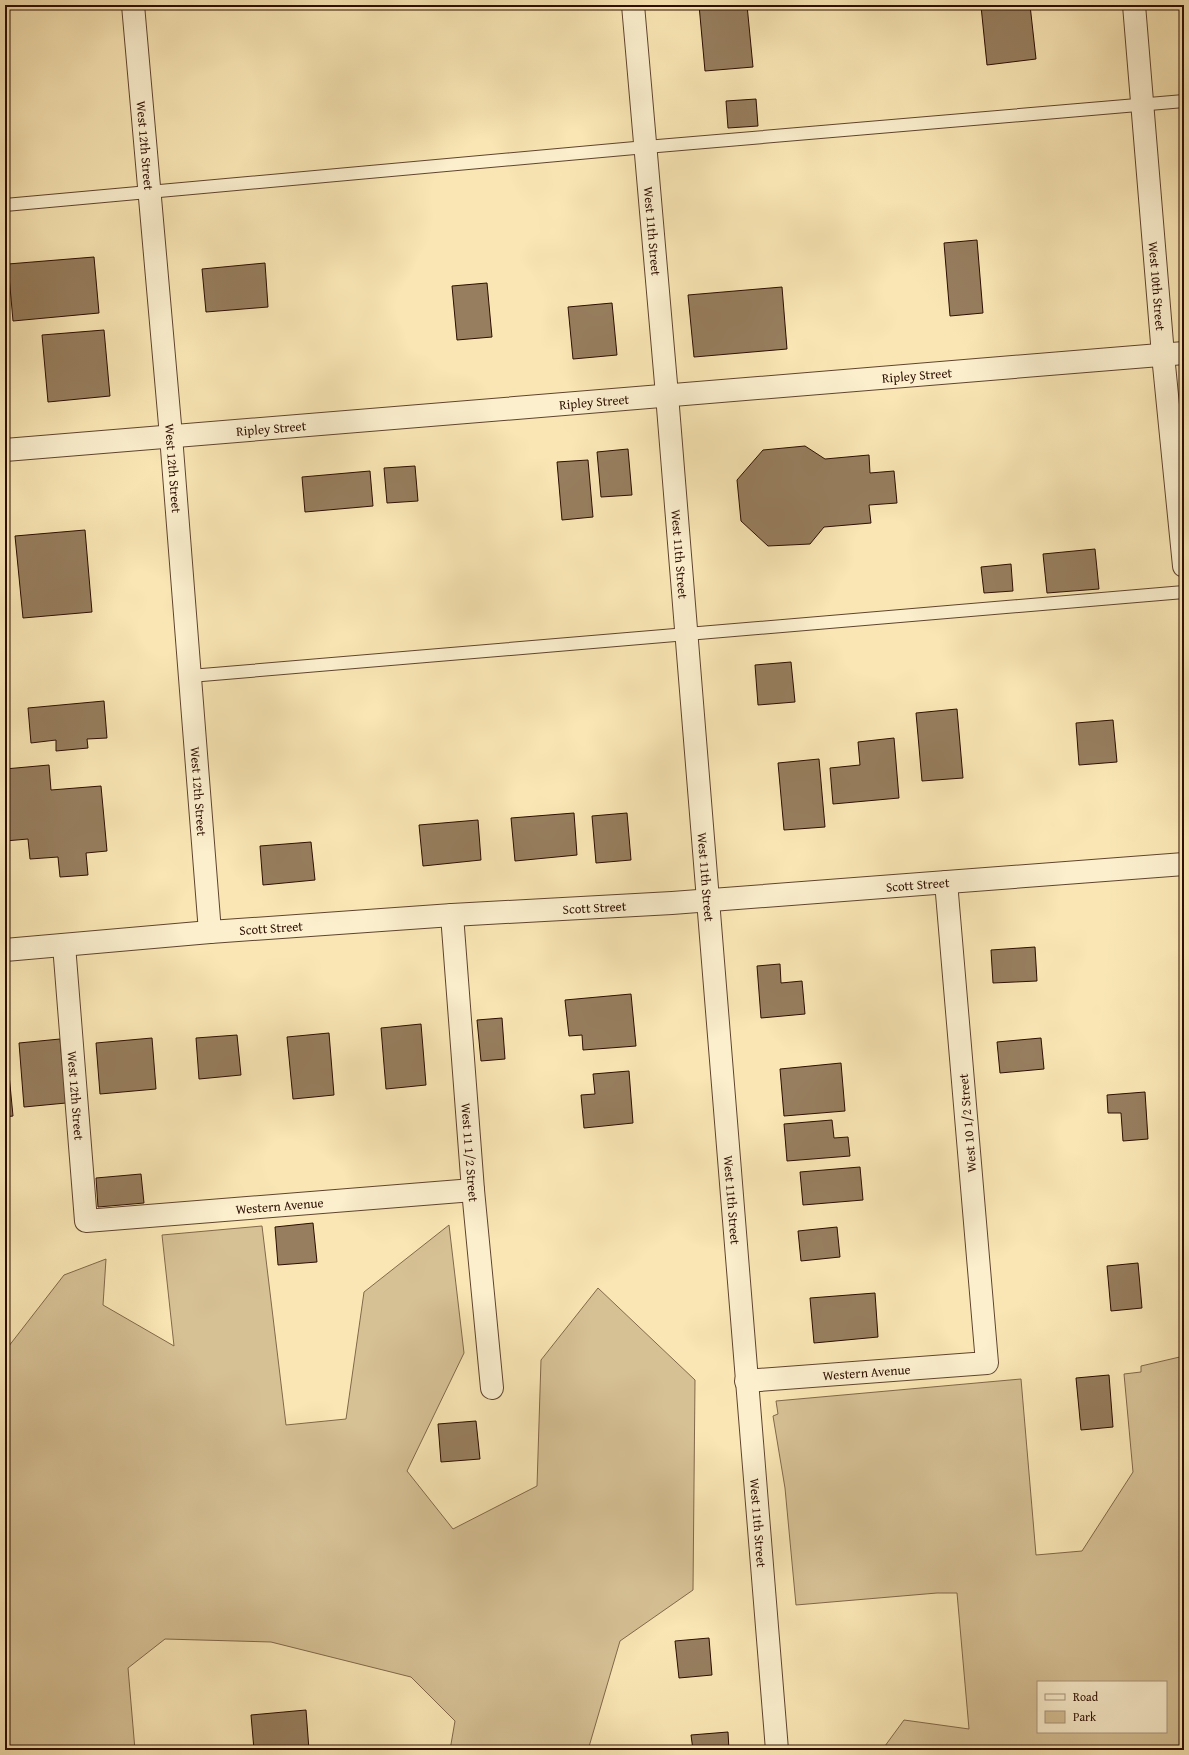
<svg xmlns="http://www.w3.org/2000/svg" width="1189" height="1755" font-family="'Gentium Book Plus',serif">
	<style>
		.green { fill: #d6c195; stroke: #82684a; fill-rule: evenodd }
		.building { fill: #977e5e; stroke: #2d0e00 }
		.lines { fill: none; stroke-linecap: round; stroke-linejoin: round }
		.service-casing { stroke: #60442d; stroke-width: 14 }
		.minor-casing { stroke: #60442d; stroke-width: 24 }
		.service { stroke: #fbefce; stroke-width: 12 }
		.minor { stroke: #fbefce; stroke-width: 22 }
		.labels { text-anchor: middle; stroke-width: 4; stroke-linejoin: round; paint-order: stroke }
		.street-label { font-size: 13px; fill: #2d0e00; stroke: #fbefce }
	</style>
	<rect width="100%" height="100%" fill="#f9e6b4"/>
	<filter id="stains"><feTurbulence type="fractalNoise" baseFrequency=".005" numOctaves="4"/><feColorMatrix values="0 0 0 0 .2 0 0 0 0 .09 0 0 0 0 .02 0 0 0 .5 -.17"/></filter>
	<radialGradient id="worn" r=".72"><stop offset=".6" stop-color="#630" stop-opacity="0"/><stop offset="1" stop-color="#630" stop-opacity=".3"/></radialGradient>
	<path class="green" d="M449,1225l15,128 -57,118 46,58 84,-43 4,-126 57,-72 97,92 -2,210 -73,51 -32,109h-138l5,-29 -44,-44 -140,-35 -106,-3 -37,29 7,82h-130v-399l59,-76 42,-16 -3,46 71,41 -12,-111 100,-9 24,199 60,-6 18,-127z
		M1184,1356v394h-302l22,-30 65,9 -12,-136h-20l-141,12 -11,-117 -12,-72 5,-2 -2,-13 245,-22 15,176 46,-4 51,-79 -9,-98 17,-2v-6zM1038,1682h128v50h-128z"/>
	<path class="building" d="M699,5h48l6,62 -48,4z
		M988,5h42l6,54 -49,6 -6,-59z
		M756,99l2,27 -30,2 -2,-27z
		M977,240l6,73 -33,3 -6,-73z
		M94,257l5,56 -86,8 -5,-57z
		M265,263l3,44 -62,5 -4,-43z
		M487,283l5,54 -35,3 -5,-54z
		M782,287l5,62 -93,8 -6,-62z
		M612,303l5,52 -44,4 -5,-52z
		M104,330l6,66 -62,6 -6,-67z
		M805,446l20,13 44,-4 1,18 24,-2 3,32 -28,2 2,18 -47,4 -14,17 -42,2 -27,-25 -4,-41 26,-30z
		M628,449l4,46 -31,2 -4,-45z
		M588,460l5,57 -31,3 -5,-58z
		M415,466l3,35 -31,2 -3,-35z
		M370,471l3,35 -68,6 -3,-35z
		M85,530l7,82 -69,6 -8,-82z
		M1095,549l4,40 -52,4 -4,-39z
		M1011,564l2,27 -29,2 -3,-26z
		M791,662l4,40 -37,3 -3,-40z
		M104,701l3,37 -20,1 1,9 -32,3v-11l-25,3 -3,-35z
		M957,709l6,69 -41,3 -6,-68z
		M1113,720l4,42 -38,3 -3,-42z
		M894,738l5,60 -66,6 -3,-36 30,-3 -2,-23z
		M819,759l6,68 -41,3 -6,-67z
		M49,765l2,25 50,-4 6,65 -21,2 2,22 -28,2 -2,-20 -28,2 -2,-20 -23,2v-72z
		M574,813l3,42 -62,6 -4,-43z
		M627,813l4,47 -35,3 -4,-47z
		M478,820l3,40 -58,6 -4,-41z
		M311,842l4,38 -52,5 -3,-39z
		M1035,947l2,34 -44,2 -2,-33z
		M780,964l1,19 21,-2 3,33 -44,4 -4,-52z
		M631,994l5,52 -53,4 -1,-15 -13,1 -4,-36z
		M502,1018l3,41 -24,2 -4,-41z
		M421,1024l5,61 -40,4 -5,-61z
		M329,1033l5,62 -41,4 -6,-62z
		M237,1035l4,40 -42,4 -3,-41z
		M152,1038l4,51 -56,5 -4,-51z
		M1041,1038l3,31 -44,4 -3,-31z
		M60,1039l6,64 -42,4 -5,-64z
		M5,1043h1l7,73 -8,1z
		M841,1063l4,48 -61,5 -4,-47z
		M629,1071l4,52 -49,5 -3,-33 14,-1 -2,-20z
		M1145,1092l3,47 -25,2 -2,-28h-13l-1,-18z
		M832,1120l2,18 14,-1 2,19 -63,5 -3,-37z
		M860,1167l3,33 -60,5 -3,-33z
		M141,1174l3,29 -46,4 -2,-29z
		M313,1223l4,39 -39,3 -3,-38z
		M837,1227l3,30 -39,4 -3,-30z
		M1138,1263l4,45 -31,3 -4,-45z
		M875,1293l3,44 -64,6 -4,-45z
		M1109,1375l4,52 -32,3 -5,-52z
		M476,1421l4,38 -39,3 -3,-38z
		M709,1638l3,37 -33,3 -4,-37z
		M306,1710l3,40h-55l-3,-35z
		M728,1732l1,18h-36l-2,-15z"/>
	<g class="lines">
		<g class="service-casing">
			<path id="service" d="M5,205l641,-58 538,-46
				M190,676l994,-84"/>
		</g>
		<g class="minor-casing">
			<g id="minor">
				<path id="s1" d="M133,5l38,431 39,496"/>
				<path id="s2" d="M633,5l34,390 110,1355"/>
				<path id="s3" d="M1134,5l29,350 21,211"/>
				<path id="s4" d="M5,450l1179,-97"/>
				<path id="s5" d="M452,915l21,275 19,198"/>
				<path id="s6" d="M64,945l22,276 387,-31"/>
				<path id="s7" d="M5,950l205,-18 242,-17 220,-12 512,-39"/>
				<path id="s8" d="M746,1381l241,-18 -41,-481"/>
			</g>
		</g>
		<use href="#service" class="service"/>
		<use href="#minor" class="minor"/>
	</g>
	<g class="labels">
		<g class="street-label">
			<text dy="5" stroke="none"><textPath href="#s1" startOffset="141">West 12th Street</textPath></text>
			<text dy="5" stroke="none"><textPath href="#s2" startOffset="227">West 11th Street</textPath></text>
			<text dy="5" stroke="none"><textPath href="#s3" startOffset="282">West 10th Street</textPath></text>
			<text dy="5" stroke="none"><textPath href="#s4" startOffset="915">Ripley Street</textPath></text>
			<text dy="5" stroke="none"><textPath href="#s4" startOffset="591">Ripley Street</textPath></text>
			<text dy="5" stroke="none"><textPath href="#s4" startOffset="267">Ripley Street</textPath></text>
			<text dy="5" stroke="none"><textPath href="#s1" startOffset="465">West 12th Street</textPath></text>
			<text dy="5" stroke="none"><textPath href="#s2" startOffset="551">West 11th Street</textPath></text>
			<text dy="5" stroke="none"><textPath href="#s1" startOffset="789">West 12th Street</textPath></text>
			<text dy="5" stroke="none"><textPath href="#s2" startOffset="875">West 11th Street</textPath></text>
			<text dy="5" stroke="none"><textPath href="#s7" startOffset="915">Scott Street</textPath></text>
			<text dy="5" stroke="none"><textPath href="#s7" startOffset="591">Scott Street</textPath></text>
			<text dy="5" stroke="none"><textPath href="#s7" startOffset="267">Scott Street</textPath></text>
			<text dy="5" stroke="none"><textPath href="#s6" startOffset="151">West 12th Street</textPath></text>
			<text transform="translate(967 1123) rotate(-95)" y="5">West 10 1/2 Street</text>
			<text dy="5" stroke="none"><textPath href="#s5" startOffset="238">West 11 1/2 Street</textPath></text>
			<text dy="5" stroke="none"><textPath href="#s2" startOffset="1199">West 11th Street</textPath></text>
			<text dy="5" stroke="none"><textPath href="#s6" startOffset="471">Western Avenue</textPath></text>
			<text dy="5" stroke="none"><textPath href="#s8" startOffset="121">Western Avenue</textPath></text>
			<text dy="5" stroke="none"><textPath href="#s2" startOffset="1523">West 11th Street</textPath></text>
		</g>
	</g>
	<rect width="1189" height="1755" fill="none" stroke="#f9e6b4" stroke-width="20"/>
	<rect x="6" y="6" width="1177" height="1743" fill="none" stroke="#2d0e00" stroke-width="2"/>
	<rect x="10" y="10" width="1169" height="1735" fill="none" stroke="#2d0e00"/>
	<rect x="1037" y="1681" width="130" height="52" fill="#fbefce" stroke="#a9957c"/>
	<rect x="1045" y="1694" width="20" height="6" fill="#fbefce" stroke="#a9957c"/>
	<text x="1073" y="1701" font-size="12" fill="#2d0e00">Road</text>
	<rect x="1045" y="1711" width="20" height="12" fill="#d6c195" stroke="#a9957c"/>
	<text x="1073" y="1721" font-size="12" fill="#2d0e00">Park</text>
	<rect width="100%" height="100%" filter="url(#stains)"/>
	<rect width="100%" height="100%" fill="url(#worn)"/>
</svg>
